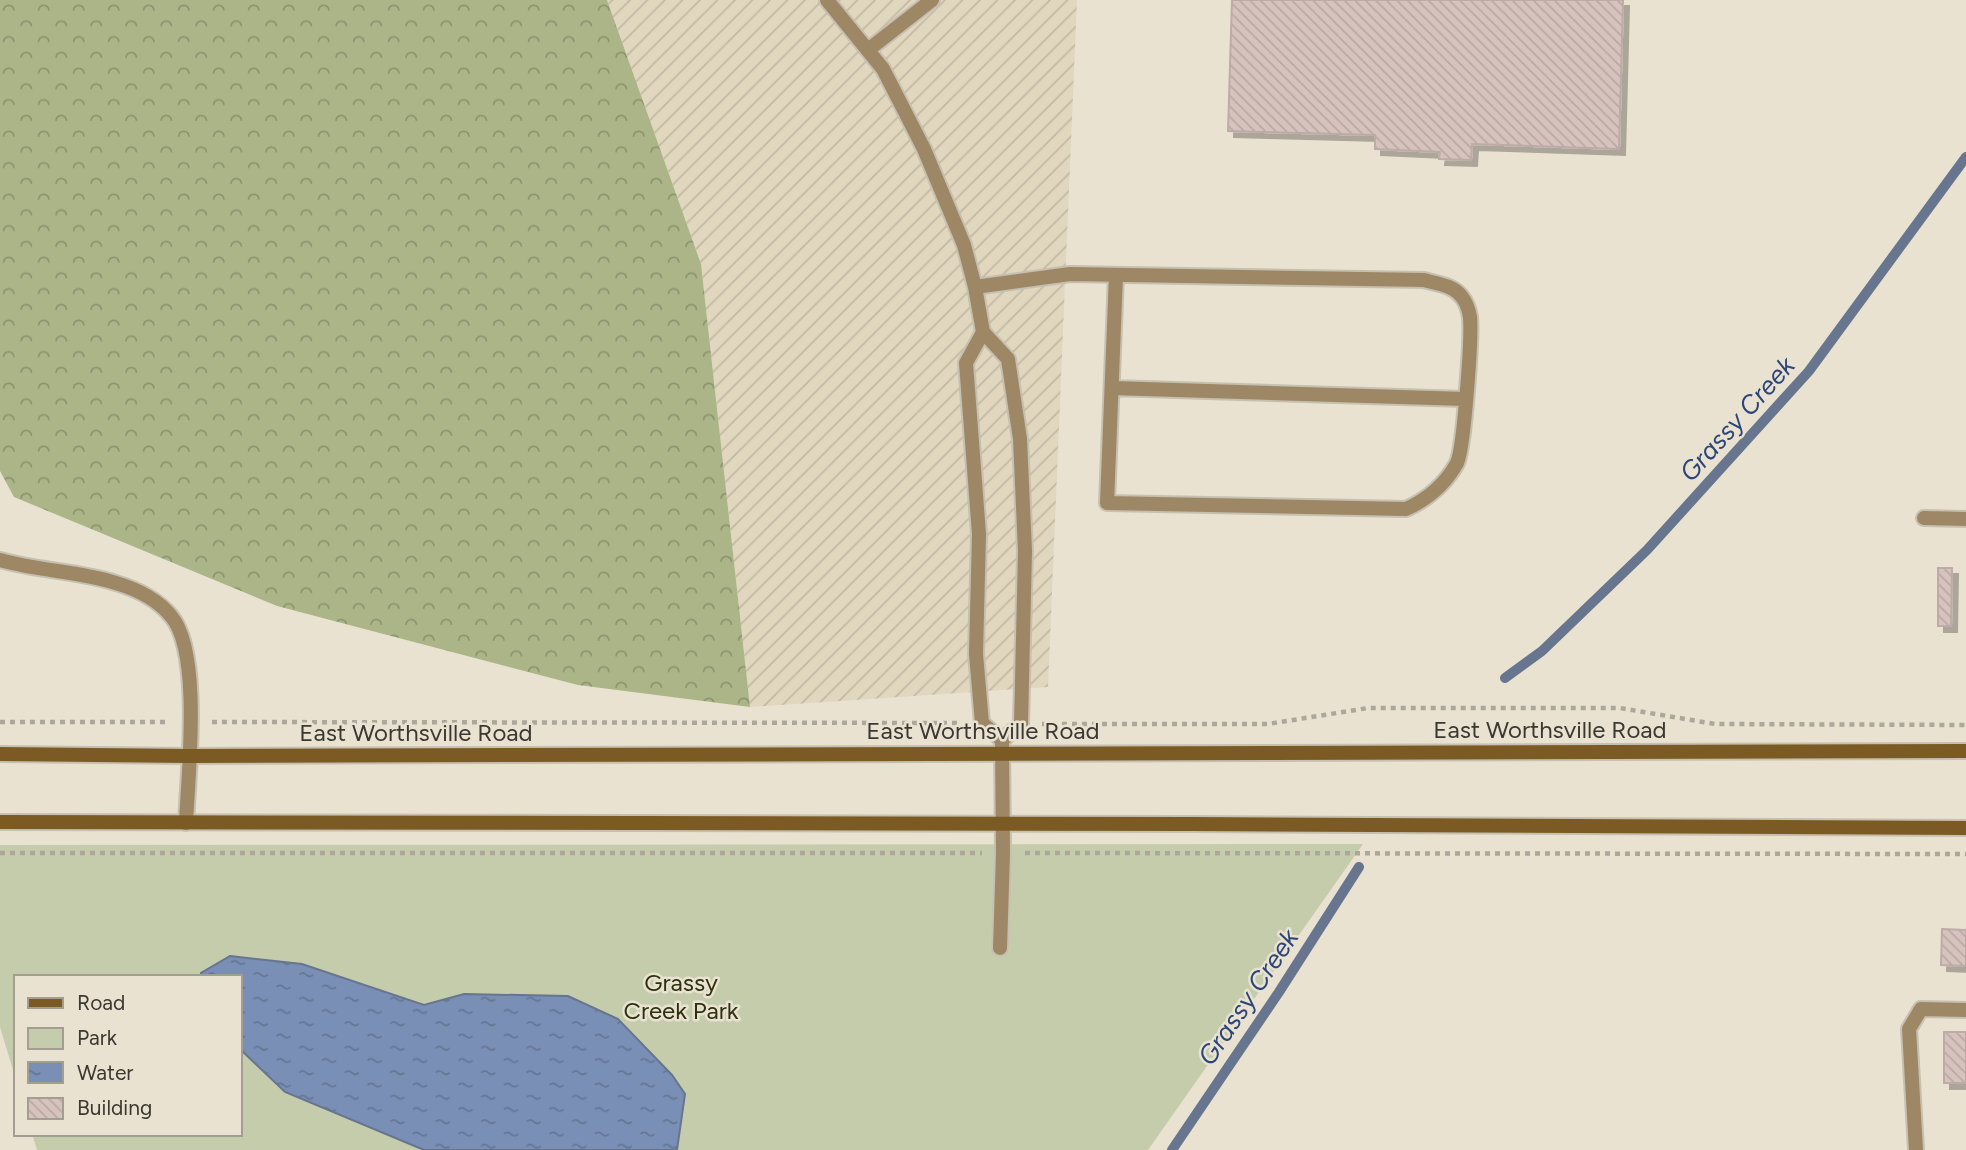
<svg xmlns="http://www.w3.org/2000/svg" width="1966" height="1150" font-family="Figtree,sans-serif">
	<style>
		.industrial { fill: url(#industrial-furrows) }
		.forest { fill: url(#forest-crowns) }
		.green { fill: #c5ccac }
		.water { fill: url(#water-ripples); stroke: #67758e; stroke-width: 2 }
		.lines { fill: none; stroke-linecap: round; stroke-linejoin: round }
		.stream { stroke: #67758e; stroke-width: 10 }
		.building { fill: url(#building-back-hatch); stroke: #beaba7; stroke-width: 2; filter: url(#shadow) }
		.service-casing { stroke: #c6c0b1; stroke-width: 18 }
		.secondary-casing { stroke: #c6c0b1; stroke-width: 18 }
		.path { stroke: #aca79a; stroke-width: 4.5; stroke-dasharray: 5 5; stroke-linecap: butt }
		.service { stroke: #9e8765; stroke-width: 14 }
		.secondary { stroke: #7b5b23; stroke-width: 14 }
		.labels { text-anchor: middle; stroke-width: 5; stroke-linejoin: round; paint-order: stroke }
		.street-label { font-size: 24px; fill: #3b3832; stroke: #e9e2d1 }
		.park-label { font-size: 24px; fill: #2c320e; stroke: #e9e2d1 }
		.water-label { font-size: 26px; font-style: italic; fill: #2c467a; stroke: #e9e2d1 }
	</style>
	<defs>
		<pattern id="industrial-furrows" width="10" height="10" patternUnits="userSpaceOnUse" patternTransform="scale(1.75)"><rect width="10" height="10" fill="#e1d7bf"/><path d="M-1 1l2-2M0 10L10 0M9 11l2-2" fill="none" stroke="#c2b9a5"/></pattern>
		<pattern id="forest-crowns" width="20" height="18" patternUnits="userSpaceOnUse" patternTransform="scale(1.75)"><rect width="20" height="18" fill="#abb588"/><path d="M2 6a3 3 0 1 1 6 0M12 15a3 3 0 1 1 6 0" fill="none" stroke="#8c9470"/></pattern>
		<pattern id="water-ripples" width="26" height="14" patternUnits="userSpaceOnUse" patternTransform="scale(1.75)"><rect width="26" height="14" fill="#7a8fb6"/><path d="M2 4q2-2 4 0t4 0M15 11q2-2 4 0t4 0" fill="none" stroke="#657695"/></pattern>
		<pattern id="building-back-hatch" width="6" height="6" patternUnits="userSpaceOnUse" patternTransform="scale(1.75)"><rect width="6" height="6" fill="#d7c3be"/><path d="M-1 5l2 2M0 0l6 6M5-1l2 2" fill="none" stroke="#b9a8a4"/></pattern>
		<filter id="shadow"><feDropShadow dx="6" dy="6" stdDeviation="0" flood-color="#0004"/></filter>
	</defs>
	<rect width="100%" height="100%" fill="#e9e2d1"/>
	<path class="industrial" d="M607,0h470l-29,687 -298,20 -49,-443z"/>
	<path class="forest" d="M0,0h607l94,264 49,443 -172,-22 -301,-79 -263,-109 -14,-26z"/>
	<path class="green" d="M1363,844l-215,306h-1111l-5,-16h208v-157h-224v103l-16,-53v-182z"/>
	<path class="water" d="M230,956l72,8 122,41 40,-11 104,2 50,23 54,56 13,19 -8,56h-253l-139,-58 -45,-43v-72h-38l-1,-4z"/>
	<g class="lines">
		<path class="stream" d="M1505,678l37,-27 105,-101 162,-179 157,-214
			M1172,1150l107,-158 80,-125"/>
	</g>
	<path class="building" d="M1232,0h391l-4,149 -147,-5 -1,16 -32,-1 1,-7 -65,-3v-14l-147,-4z
		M1938,568h14l-1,58h-13z
		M1942,929l24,1v36l-25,-1z
		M1944,1032h22v51h-22z"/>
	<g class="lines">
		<g class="service-casing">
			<path id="service" d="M827,0l56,69 41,80 40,96 11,42 8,45
				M868,50l64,-50
				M975,287l95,-13 354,6c14,4 29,5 38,17 4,5 7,14 8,20 2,20 -6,131 -13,146 -12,22 -29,36 -51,46l-299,-6 9,-228
				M1112,388l353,11
				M1924,518l42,1
				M0,560c38,11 79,11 116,23 20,6 42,17 55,33 31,36 17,159 15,207
				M1000,948l3,-95 -1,-113 19,-16 4,-173 -5,-112 -12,-80 -25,-27 -17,31 13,171 -3,120 6,69 20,17
				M1916,1150l-7,-121 12,-20 45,1"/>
		</g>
		<g class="secondary-casing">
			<path id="secondary" d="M0,754l189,2 1777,-5
				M0,822l1191,2 775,4"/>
		</g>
		<path class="path" d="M0,722h169
			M212,722l748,1
			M1042,724h226l100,-16h252l95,16 251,1
			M0,853h982
			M1025,853l941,1"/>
		<use href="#service" class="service"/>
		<use href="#secondary" class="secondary"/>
	</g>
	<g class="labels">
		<g class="street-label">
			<text x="1550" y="738">East Worthsville Road</text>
			<text x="983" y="739">East Worthsville Road</text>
			<text x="416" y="741">East Worthsville Road</text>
		</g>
		<g class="park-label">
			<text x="681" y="991">Grassy<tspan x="681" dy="28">Creek Park</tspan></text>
		</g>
		<g class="water-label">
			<text transform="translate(1737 419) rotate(-48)" y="9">Grassy Creek</text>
			<text transform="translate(1248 997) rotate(-56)" y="9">Grassy Creek</text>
		</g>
	</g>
	<rect x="14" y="975" width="228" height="161" fill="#e9e2d1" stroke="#a39e91" stroke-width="2"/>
	<rect x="28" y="998" width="35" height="10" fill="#7b5b23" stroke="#a39e91" stroke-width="2"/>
	<text x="77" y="1010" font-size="21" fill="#3b3832">Road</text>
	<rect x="28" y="1028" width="35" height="21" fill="#c5ccac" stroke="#a39e91" stroke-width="2"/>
	<text x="77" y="1045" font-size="21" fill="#3b3832">Park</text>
	<rect x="28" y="1062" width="35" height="21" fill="url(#water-ripples)" stroke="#a39e91" stroke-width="2"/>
	<text x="77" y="1080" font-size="21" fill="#3b3832">Water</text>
	<rect x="28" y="1098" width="35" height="21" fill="url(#building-back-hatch)" stroke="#a39e91" stroke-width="2"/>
	<text x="77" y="1115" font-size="21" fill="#3b3832">Building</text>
</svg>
